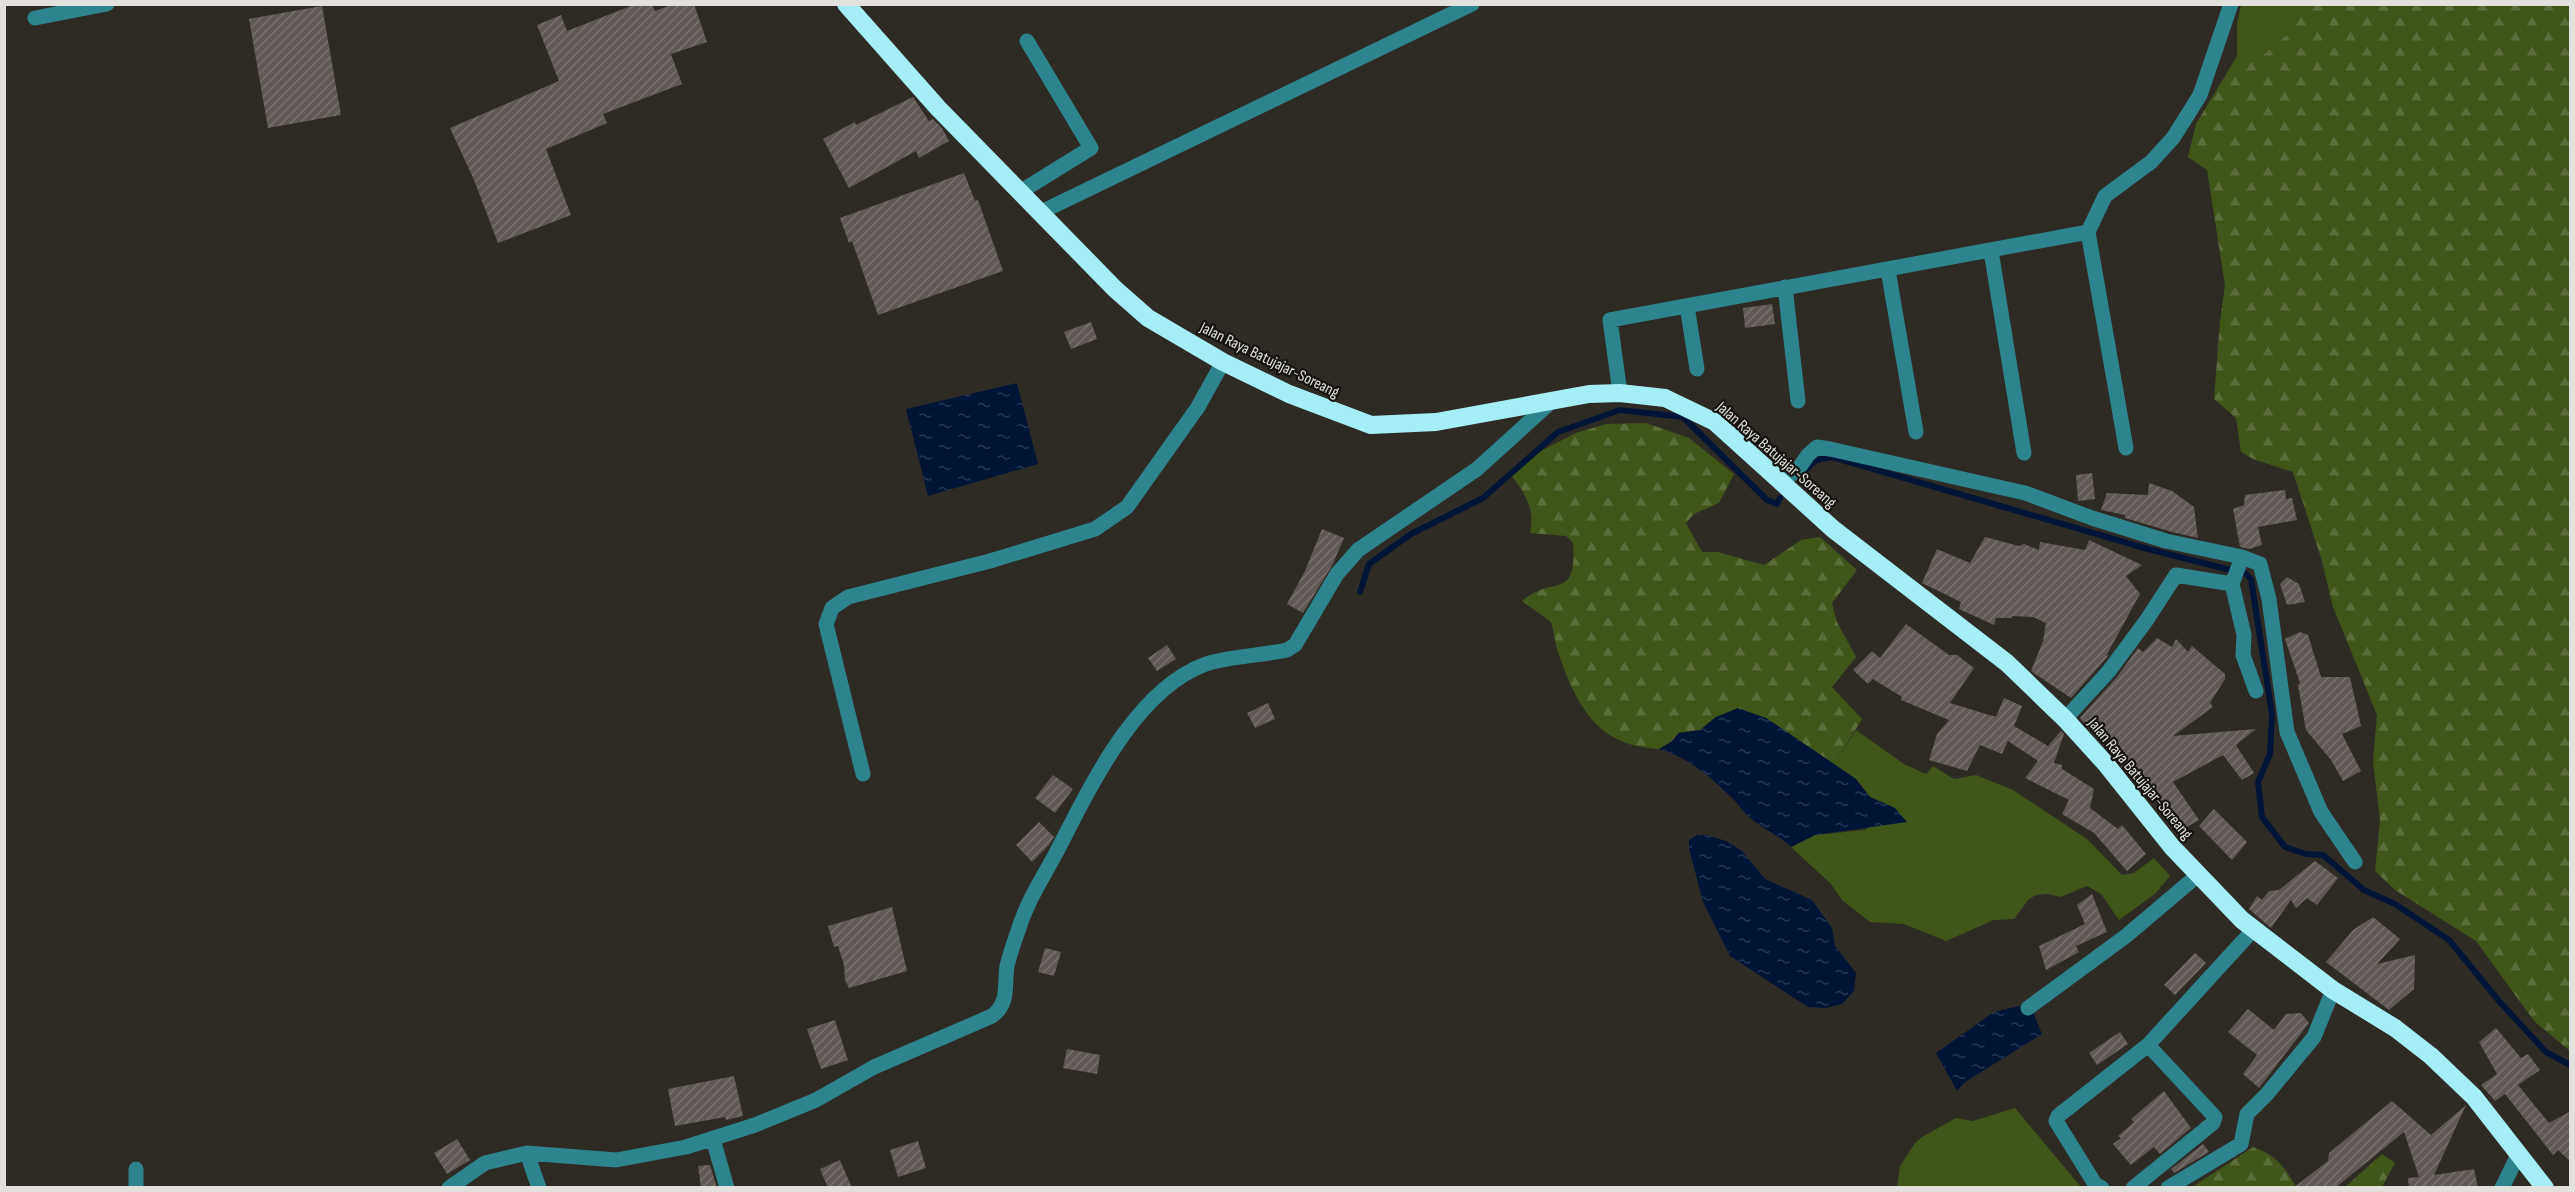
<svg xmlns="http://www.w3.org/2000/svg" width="2575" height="1192" font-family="'Sofia Sans Condensed',sans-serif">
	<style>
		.green { fill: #405518 }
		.forest { fill: url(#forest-firs) }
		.water { fill: url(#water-ripples) }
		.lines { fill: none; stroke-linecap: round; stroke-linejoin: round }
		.stream { stroke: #001536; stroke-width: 6 }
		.building { fill: url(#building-hatch) }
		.minor { stroke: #2e848c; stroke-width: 15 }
		.highway { stroke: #a6eef5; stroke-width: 18 }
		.labels { text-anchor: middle; stroke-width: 4.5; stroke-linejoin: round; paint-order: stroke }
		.street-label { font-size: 16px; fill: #e3e1dd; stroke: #151411 }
	</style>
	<defs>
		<pattern id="forest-firs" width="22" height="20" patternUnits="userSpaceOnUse" patternTransform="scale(1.5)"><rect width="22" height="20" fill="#405518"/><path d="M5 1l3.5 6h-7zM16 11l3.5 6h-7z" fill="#5b6d39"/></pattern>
		<pattern id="water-ripples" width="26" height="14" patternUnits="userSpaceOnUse" patternTransform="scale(1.5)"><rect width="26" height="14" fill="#001536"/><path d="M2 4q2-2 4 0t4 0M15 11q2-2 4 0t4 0" fill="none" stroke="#253753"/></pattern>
		<pattern id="building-hatch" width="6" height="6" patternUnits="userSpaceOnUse" patternTransform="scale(1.5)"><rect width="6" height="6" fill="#605855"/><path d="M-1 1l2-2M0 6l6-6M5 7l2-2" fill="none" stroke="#77706d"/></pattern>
	</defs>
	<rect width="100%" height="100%" fill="#2e2b25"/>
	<path class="green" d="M2241,5h67l-22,32 -24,19h-25v-32z
		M1856,730l48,34 22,10 7,-8 21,13 22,-4 37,15 74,49 35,36 12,-2 20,-15 16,18 -15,18 -36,26 -18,-26 -14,-8 -26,11 -14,-3 -11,1 -7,4 -15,20 -20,1 -48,21 -42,-17 -34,-2 -28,-22 -11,-16 -40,-37 24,-12 50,-5 30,-22 -25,-11 -14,-18 -22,-15z
		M2015,1108l66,79h-184l3,-21 15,-23 7,-6 34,-19 17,3z"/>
	<path class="forest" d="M2308,5h262v1046l-36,-30 -58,-80 -81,-51 -20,-19 5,-51 -7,-58 4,-47 -44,-108 -12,-49 -28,-86 -40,-13 -12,-7 -5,-34 -22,-19 6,-78 5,-36 -18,-115 -19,-13 8,-33 41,-68h25l24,-20z
		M1646,423l43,15 45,36 -15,29 -25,11 -8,9 16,29h16l46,13 37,-25 19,-3 37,33 -25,33 5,19 19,35 -24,30 30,32 -28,45 -68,-46 -50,-1 -16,13 -21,3 -8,9 -12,7c-60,-3 -80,-39 -99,-91 -5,-11 -5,-24 -9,-36l-29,-21c31,-27 55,1 51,-58l-7,-7 -36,-3c5,-24 -4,-38 -18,-57l19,-20 45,-23 30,-9z
		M2253,1147c24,9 31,19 43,40l-105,1z
		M2382,1154l13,9 -13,24h-37z"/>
	<path class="water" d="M1017,383l21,81 -110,32 -22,-87z
		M1738,708l28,10 68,46 22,15 14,18 25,11 12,14 -92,13 -24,12c-13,-12 -29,-19 -42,-30 -5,-4 -8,-10 -13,-15 -22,-22 -47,-45 -77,-53l12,-7 8,-9 21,-3 16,-13z
		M1697,835h10l19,6 16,10 23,28 47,21 20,28 3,18 21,27 -2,18 -12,13 -16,4 -18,-1 -78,-51 -27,-54 -14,-54v-8z
		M2019,1006l14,6 9,22 -77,48 -8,9 -21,-38 58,-41z"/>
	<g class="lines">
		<path class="stream" d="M1804,472l12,-12 16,-3 316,92 98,25 5,5 21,135 -2,40 -12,28 4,35 23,30 21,7 17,1 41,35 31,14 54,36 50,61 47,51 24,13
			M1360,592l9,-28 42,-30 72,-36 75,-66 62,-22 63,7 84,83 10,4 3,-6"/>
	</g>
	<path class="building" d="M636,4h16l3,7 19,-7h20l13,38 -36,12 11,30 -79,30 4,9 -61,26 25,66 -73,28 -24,-63 -24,-52 109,-47 -22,-56 24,-10 6,16z
		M322,6l19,109 -73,13 -19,-109z
		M913,97l16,24 4,-2 9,9 7,13 -30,17 -3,-7 -67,37 -26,-49 32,-17 1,3z
		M964,173l11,28 3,-1 25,71 -125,44 -26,-74 -3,2 -9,-25z
		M1772,304l3,20 -30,4 -2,-20z
		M1091,322l6,17 -26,10 -7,-17z
		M2092,473l3,26 -17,2 -2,-26z
		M2149,483l23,8 22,16 4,31 -26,-6 -47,-14v-3l-24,-5 6,-17 41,2z
		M2285,490l1,9 6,-1 5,22 -39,7 4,18 -13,4 -9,-2 -7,-38 11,-4 1,-10z
		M1322,529l22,9 -11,26 -30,49 -16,-9 18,-33z
		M1985,537l34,9 5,-2 15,6 1,-8 45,8 4,-10 53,25 -16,11 14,18 -34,62 3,-1 -38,43 -40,-27 12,-30 3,-18 -13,-6 -21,-1 -1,2h-15l-2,7 -35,-16 2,-7 -39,-19 15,-34 33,14z
		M2287,577l12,7 6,18 -18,3 -7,-21z
		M1906,624l43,31h8l17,13 -24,35 46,14 8,-19 18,8 -8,20 34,20 13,-15 3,3 -10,29 8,2v4l32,20 -4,19 28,21 4,-4 24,29 -19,17 -33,-38 -32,-19 7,-14 -44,-22 13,-17 -30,-20 -6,13 -22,-9 -13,26 -38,-11 8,-26 12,-14 -48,-20 1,-3 -29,-18 -5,5 -15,-14 19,-19 8,7z
		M2300,632l8,3 13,42h29l11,49 -19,8 19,37 -18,10 -12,-21 -25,-30 -8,-45 2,-2 -15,-44z
		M2157,638l15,9 4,-8 12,13 4,-6 33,28v5l-15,24 3,4 -40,29 83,-7 -20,16 18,28 -12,7 -19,-25 -50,27 26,38 -21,12 -44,-58 -3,4 -51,-60 36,-40 22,-30 5,4z
		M1167,645l9,14 -19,12 -9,-13z
		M1268,703l7,16 -20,9 -8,-15z
		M1053,775l20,14 -18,24 -20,-15z
		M2214,809l33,33 -15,18 -33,-34z
		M1039,822l15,15 -5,8 -17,17 -16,-17z
		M2315,861l23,17 -21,27 -10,-7 -11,10 -5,-8 -20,28 -22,-19 8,-13 5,4 7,-9 10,-1z
		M2092,894l15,38 -31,14 3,6 -33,18 -7,-24 46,-22 -8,-19z
		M892,907l15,64 -58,17 -4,-8 -1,-15 -6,-19 -4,1 -6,-21z
		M2373,917l27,22 -23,25 38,-9 -1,34 -25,21 -63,-48 27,-32z
		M1045,948l16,4 -7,24 -16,-4z
		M2195,953l11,10 -31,32 -11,-10z
		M2248,1009l26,21 12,-16 15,-1 8,10 -50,65 -16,-14 14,-19 -29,-23z
		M835,1020l13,40 -27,9 -14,-40z
		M2496,1028l25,30 7,-4 12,16 -22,15 31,38 22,-12v51l-13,-12 -5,5 -48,-61 -10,7 -14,-16 16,-11 -18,-32z
		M2120,1032l8,12 -31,21 -8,-12z
		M1067,1049l33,6 -3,19 -34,-6z
		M734,1076l9,40 -17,4 -1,-3 -50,9 -7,-37z
		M2164,1091l27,37 -31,26 -6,-7 -23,18 -18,-21 8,-6 -3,-2 16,-14 -3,-3z
		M2392,1101l39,34 35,-30 -32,70 40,-6 4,19h-69l-1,-10 11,-1 -15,-45 -69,56h-42l35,-27 1,-8z
		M457,1139l13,21 -23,14 -13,-21z
		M918,1141l8,27 -28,9 -8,-27z
		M2203,1144l6,8 -35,21 -3,-4z
		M840,1160l12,28h-24l-8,-19z
		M710,1165l7,23h-16l-3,-22z"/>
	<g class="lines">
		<path class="minor" d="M35,18l72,-14
			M1020,192l71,-44 -64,-107
			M1041,212l431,-208
			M2088,232l38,216
			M1991,251l33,202
			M1888,270l28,162
			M1785,287l13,114
			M1687,306l10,63
			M1620,393l-10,-73 478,-88 17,-36 46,-34 22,-24 27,-43 31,-91
			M1780,481l17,-10 11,-16 9,-8 13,2 195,44 67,25 74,23 76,16 18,7 9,35 18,133 34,80 34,50
			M2242,557l-10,27 12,51 -1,20 13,36
			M2065,719l44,-48 37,-50 30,-46 56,9
			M863,774l-37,-150 6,-16 16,-11 142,-36 105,-32 32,-22 71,-100 25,-45
			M2028,1008l98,-72 72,-61
			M713,1139l14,49
			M527,1153l12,35
			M136,1188v-19
			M449,1188l36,-25 42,-10 89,7 70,-13 69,-22 61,-25 58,-33 118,-51c18,-13 12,-32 15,-50 3,-12 7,-24 11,-35 9,-30 23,-50 38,-78 33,-63 78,-163 150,-189 19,-7 58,-9 81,-14l8,-5 42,-71 21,-24 119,-81 75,-68
			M2102,1188l-7,-4 -39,-63 2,-5 90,-71
			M2133,1188l80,-65 2,-6 -67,-72 106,-116
			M2168,1188l73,-44 6,-30 20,-20 47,-57 19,-47
			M2502,1188l16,-33"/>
		<path class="highway" d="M846,4l92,104 177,181 33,29 75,44 66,32 82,31 65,-3 153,-28 31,-1 45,5 50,24 118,107 174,134 58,56 40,44 67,84 70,73 91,70 62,38 36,28 43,41 71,91"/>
	</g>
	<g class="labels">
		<g class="street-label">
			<text transform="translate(1270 359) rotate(26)" y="6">Jalan Raya Batujajar-Soreang</text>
			<text transform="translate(1777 454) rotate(41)" y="6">Jalan Raya Batujajar-Soreang</text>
			<text transform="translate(2141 778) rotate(50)" y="6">Jalan Raya Batujajar-Soreang</text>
		</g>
	</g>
	<rect width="2575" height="1192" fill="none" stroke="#e3e1dd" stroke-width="12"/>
</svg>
